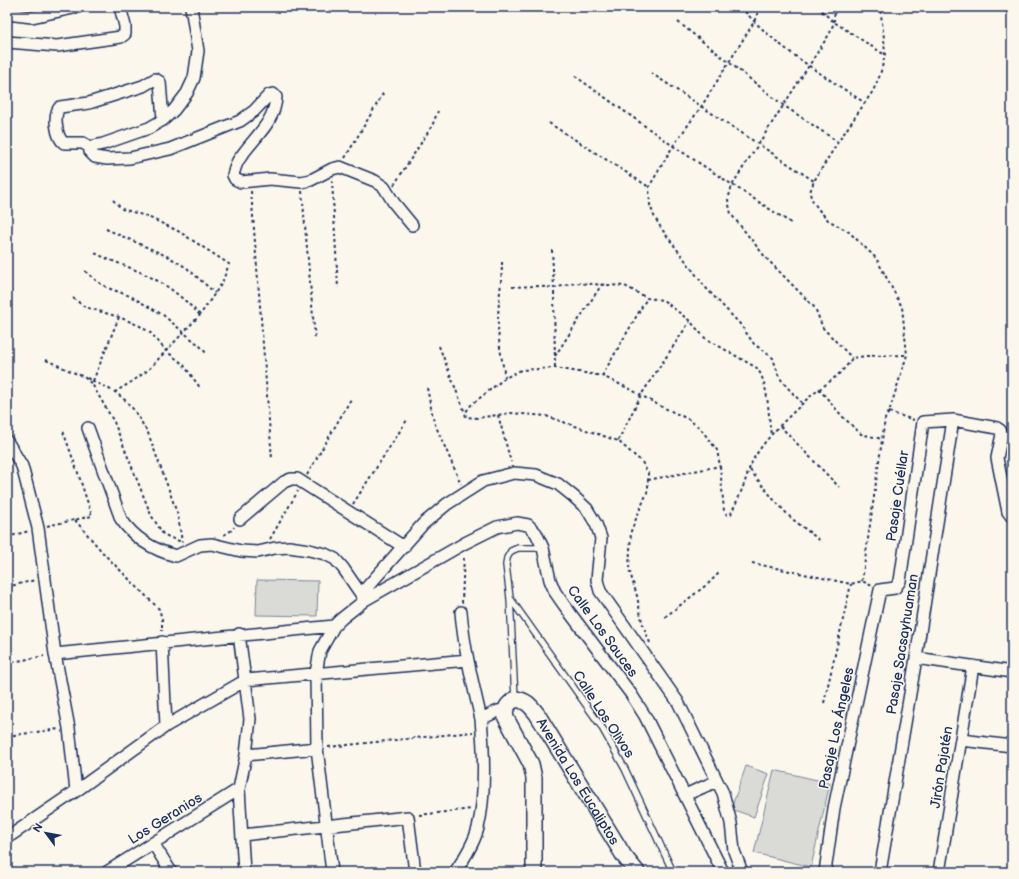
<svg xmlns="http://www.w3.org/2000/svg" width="1019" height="879" font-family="'Balsamiq Sans',sans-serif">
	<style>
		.pitch { fill: #dadad7; stroke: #7a849a }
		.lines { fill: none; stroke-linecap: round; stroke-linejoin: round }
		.lane-casing { stroke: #1b2f5e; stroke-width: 8 }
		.street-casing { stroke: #1b2f5e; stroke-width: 14 }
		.secondary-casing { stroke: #1b2f5e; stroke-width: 18 }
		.path { stroke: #1b2f5e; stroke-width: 2; stroke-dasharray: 3 3; stroke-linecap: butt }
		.lane { stroke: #fbf7ec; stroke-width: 5.5 }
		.street { stroke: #fbf7ec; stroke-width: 11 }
		.secondary { stroke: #fbf7ec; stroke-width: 15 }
		.labels { text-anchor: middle; stroke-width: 3; stroke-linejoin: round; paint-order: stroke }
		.street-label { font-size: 14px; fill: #1b2f5e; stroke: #fbf7ec }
	</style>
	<rect width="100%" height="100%" fill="#fbf7ec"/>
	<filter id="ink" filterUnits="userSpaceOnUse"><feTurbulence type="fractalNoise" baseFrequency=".025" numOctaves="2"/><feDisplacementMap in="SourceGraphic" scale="8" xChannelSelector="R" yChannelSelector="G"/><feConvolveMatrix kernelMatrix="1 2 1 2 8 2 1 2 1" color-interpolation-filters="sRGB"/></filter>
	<g filter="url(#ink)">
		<path class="pitch" d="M257,580l61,1 -1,35 -61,-1z
			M746,766l23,8 -15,43 -23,-8z
			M774,770l56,13 -19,84 -57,-14z"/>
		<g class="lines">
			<g class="lane-casing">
				<path id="lane" d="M510,598l91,128 24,43 48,103
					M515,699l-5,-101 -4,-33 1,-7 4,-7 7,-3h25"/>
			</g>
			<g class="street-casing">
				<path id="street" d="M191,7l7,44 -4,27 -7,15 -13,17 -11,10 -14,8 -46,16 -9,2 -3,2 -1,4 5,5 12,2 23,-1 40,-9 70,-28 14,-10 15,-16 4,-1 3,3c-1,26 -23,41 -36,61 -4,4 -5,11 -7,17l2,4 6,3 29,-3 31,3 10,-2 21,-11 8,-2 35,14 9,6 10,16 18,22
					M7,14l25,3 46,-10
					M7,42l50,4 64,-9 4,-3v-8l-5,-19
					M91,148l-8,-5h-19c-8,-6 -11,-29 -4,-36l29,-4 54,-17 12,-7 5,3 3,38
					M88,428l33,91c13,19 32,31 55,37l24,-11 12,-1 29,7 17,1 17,-4 14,-1 20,3 16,4 10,5 8,9 22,32
					M7,441l15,25 16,62 17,126 14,74 7,63
					M240,519l44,-37 7,-3h6l107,68
					M361,594l62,-70 24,-20 36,-23 31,-8 22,2 22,9 15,12 14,13 9,15 5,14 -4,42 3,11 78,111 45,91 8,30 3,28 8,21
					M461,612c3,37 12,72 20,107
					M239,634l11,85 -4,36 -7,34 5,83
					M162,642l4,84
					M55,654l279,-28
					M916,658l96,14
					M961,740l51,6
					M246,755l71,-7
					M685,795l32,-14
					M242,835l166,-18 7,55
					M7,838l69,-47 90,-65 80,-46 222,-20
					M153,843l18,29
					M107,872l132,-83
					M332,872l-15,-124 -1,-75 4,-22 14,-25 7,-7 24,-19 100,-57 32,-16 20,-4 11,2 8,8 7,15 7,32 5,12 9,13 67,89 14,22 78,156
					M455,872c9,-13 19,-28 23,-44 8,-33 6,-75 3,-109l17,-8 7,-1
					M825,872l9,-64 46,-218 15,-2 5,-7 23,-159 30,-2 44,8 3,2 2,4 -5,24 11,54 4,5
					M880,872l36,-214 37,-238
					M939,872l34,-206"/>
			</g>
			<g class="secondary-casing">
				<g id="secondary">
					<path id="s1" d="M534,872v-94l-3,-14 -25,-46c-2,-10 1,-13 9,-19 11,1 15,6 22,15l87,142 13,16"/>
				</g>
			</g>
			<path class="path" d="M741,7c33,39 82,68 124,96
				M760,7l-6,15 -53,85 -28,39 -24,41 1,18 4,11 7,12 45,60 34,36 14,20 19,14 6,19 8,10 15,16
				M817,7l17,15 51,33
				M835,7l-1,15 -4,11 -98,152 -4,15 3,14 35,44 49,50 8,20 29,30
				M678,22l105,83 55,37
				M651,73l163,108
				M575,76l98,70 118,77
				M549,123l100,64
				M345,158l39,-66
				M332,180l6,108
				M394,185l38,-59 6,-15
				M251,191l21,268
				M302,191l13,148
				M113,200l9,9 24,7 32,15 51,33 -7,19 -22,32 -52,55 -15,11 -18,11
				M106,229l63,28 18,11 28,25
				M552,250l2,38 1,80
				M95,253c20,10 42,16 61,27 17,9 30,21 44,35
				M502,262c0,20 -4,40 -4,60 0,19 4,37 7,56
				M85,271l13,11 10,6 22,8 33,19 37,31 6,7
				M512,287l24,-1 18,2 21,-5 50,3 22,12 16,2 27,21 15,17 52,30c12,17 11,46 14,67
				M73,298l12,9 34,10 21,9 12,8 14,17 17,13 18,25
				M439,346l26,67
				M555,356l47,-72
				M46,360l38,17 8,7 22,38 37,93 12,19 8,4 11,4
				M602,376l45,-78
				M87,378l28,14 10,8 9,10 14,23 21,57 9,26 4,26
				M93,381l26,-64
				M427,388l7,34 27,62
				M819,389l23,27 19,18 21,5
				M889,412l25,8
				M498,415l13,47
				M780,426l59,61
				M618,441l23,-46 49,-74
				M750,470l25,31 16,17 31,24
				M307,475l44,-76
				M648,480l72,-14
				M353,504l54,-84
				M75,520l29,34 55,55 3,10v12
				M47,526l45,-10 -14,-43 -15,-42
				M224,535l8,-5 2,-3
				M7,537l22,-6
				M270,539l28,-48
				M752,563l99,21 11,-3 10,5
				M862,581l23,-162 4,-7 18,-57 -5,-48 -26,-49 -27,-26 -21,-12 -10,-11 -7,-11 -1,-6 4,-11 24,-39 35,-51 7,-16 5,-20 -1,-17 -4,-31
				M7,587l28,-7
				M462,603l2,-48
				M665,617l44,-34 11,-11
				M650,643l-8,-21 -5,-26 -8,-27 2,-38 17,-41v-17l-6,-11 -24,-21 -72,-25 -35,-3 -34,5 -11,-1 -1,-4 6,-8 34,-27 16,-8 34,-2 47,8 28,13 30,17 28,13 12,9 17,22 3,16 4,45 3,4 4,-1c3,-8 8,-16 11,-25 5,-11 7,-24 14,-34 13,-21 32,-37 49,-54 16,-15 36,-24 47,-43l14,-2 41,-1
				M7,663l37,-7
				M824,703l27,-119
				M7,736l52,-7
				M328,747l145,-15
				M419,815l53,-6"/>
			<use href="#lane" class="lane"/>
			<use href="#street" class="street"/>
			<use href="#secondary" class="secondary"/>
		</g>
	</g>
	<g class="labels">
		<g class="street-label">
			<text transform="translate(897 496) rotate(-82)" y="5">Pasaje Cuéllar</text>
			<text transform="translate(603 631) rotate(54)" y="5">Calle Los Sauces</text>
			<text transform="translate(902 644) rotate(-81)" y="5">Pasaje Sacsayhuaman</text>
			<text transform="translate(604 714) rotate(57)" y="5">Calle Los Olivos</text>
			<text transform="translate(836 728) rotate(-78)" y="5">Pasaje Los Ángeles</text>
			<text transform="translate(941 767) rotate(-81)" y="5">Jirón Pajatén</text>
			<text dy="5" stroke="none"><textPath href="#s1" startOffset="290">Avenida Los Eucaliptos</textPath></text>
			<text transform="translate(165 818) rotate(-32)" y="5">Los Geranios</text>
		</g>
	</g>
	<rect width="1019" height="879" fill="none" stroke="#fbf7ec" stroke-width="24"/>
	<rect x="12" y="12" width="995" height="855" fill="none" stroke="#1b2f5e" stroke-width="1.5" filter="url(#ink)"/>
	<g transform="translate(46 833) rotate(302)" stroke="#fbf7ec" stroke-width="3" paint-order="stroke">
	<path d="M0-3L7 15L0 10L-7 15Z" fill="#1b2f5e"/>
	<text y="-6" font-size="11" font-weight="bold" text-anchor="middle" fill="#1b2f5e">N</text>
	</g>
</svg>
